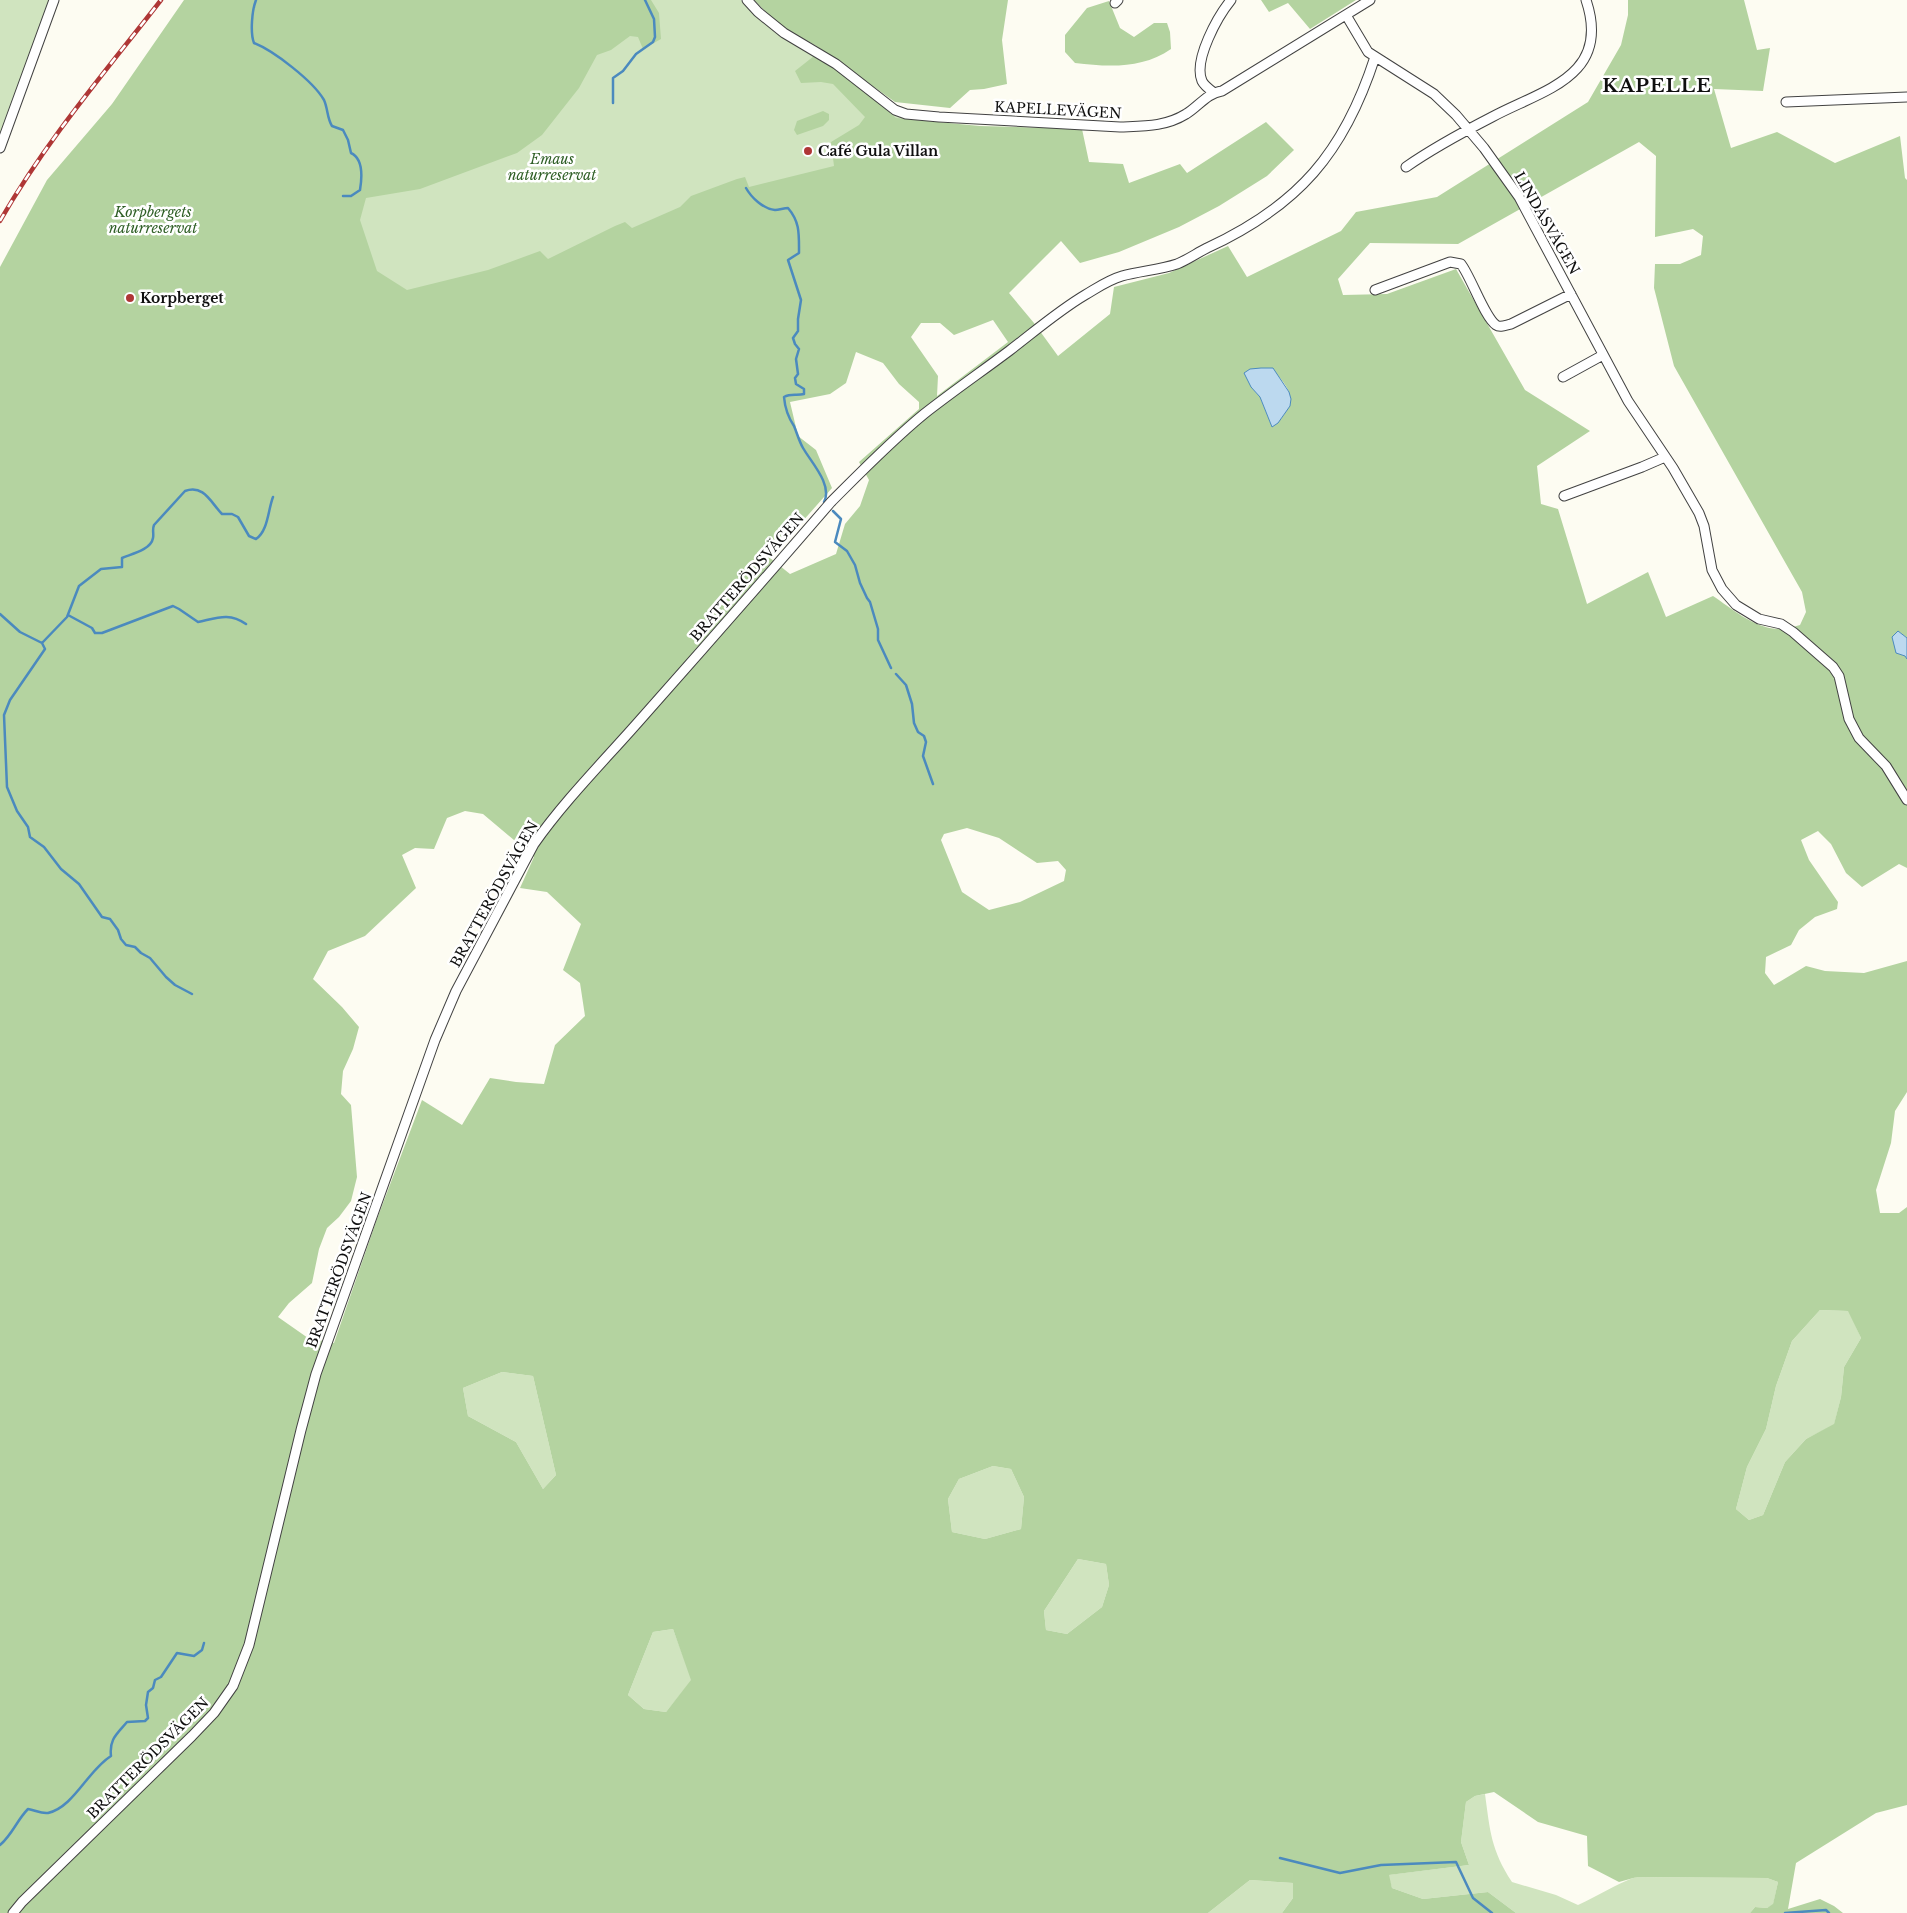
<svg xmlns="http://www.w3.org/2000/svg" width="1907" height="1913" font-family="'Libre Baskerville',serif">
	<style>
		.green { fill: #d0e4bf }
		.forest { fill: #b4d3a0; fill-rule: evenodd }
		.water { fill: #bcd9ef; stroke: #4b8abe }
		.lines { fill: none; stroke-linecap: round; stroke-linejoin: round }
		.stream { stroke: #4b8abe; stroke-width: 2.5 }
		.minor-casing { stroke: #424242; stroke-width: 11 }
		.minor { stroke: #fff; stroke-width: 9 }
		.rail-casing { stroke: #af3736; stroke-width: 4.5 }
		.rail { stroke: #fff; stroke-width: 2.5; stroke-dasharray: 8; stroke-linecap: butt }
		.poi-dot { fill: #af3736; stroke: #fff; stroke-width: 2 }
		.labels { text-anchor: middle; stroke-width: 5; stroke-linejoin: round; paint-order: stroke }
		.street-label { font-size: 14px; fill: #0f0f0f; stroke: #fff }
		.poi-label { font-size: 14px; font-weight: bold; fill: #0f0f0f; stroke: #fff; text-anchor: start }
		.park-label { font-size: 14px; font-style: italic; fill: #2f5f26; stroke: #fff }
		.district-label { font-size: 19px; font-weight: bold; letter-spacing: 1px; fill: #0f0f0f; stroke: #fff }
	</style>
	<rect width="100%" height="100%" fill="#fdfcf2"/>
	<path class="green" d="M0,0h50l-50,138z
		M197,0h544l19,19 18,14 61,36 46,36 34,13 14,33 -300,164 -633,16 101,-213z
		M1820,1310l29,1 12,27 -17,29 -3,30 -7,28 -28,14 -21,23 -22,53 -14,5 -13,-11 11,-42 19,-38 10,-43 16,-45z
		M502,1372l31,4 23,99 -13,14 -27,-47 -48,-26 -5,-28z
		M993,1466l18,3 13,28 -3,32 -36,10 -33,-7 -4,-33 11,-20z
		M1078,1559l28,5 3,21 -7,22 -35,27 -21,-4 -2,-19z
		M673,1629l19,51 -26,32 -22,-3 -16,-14 25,-63z
		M1485,1794c5,37 6,56 27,88l44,13 22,10c20,-9 38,-21 58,-28l131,1 11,4 -5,23 -6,3 -12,-1 -5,6h-234l-28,-21 -65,7 -31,-11 -4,-13 81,-10 -8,-23 5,-40 9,-6z
		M1250,1880l43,3v15l-11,15h-74z"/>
	<path class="forest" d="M184,0h467l8,13 2,26 -18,10 -5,-12 -8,-1 -19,14 -14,5 -18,33 -37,47 -25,18 -97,36 -54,9 -6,22 17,51 30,19 81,-20 52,-19 8,8 67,-33 10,-4 7,6 48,-21 11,-11 46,-17 8,-2 4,10 85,-21 -3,-24 28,-17 6,-8 -32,-33 -12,-2 -20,1 -6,-12 19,-15 25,13 57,49 84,8 102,3 7,33 34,2 6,19 51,-19 7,9 79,-51 28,28 -27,26 -48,30 -40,21 -60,25 -39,11 -19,-22 -52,52 25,30 24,33 52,-42 4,-27 55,-14 59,-27 19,31 94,-46 15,-19 81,-15 151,-95 33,-57 7,-30v-15h116l13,50 13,-2 -7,43 -49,-2 17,59 46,-16 58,31 65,-27 5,42 2,2v458l-9,-7 9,28v209l-8,-4 -37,23 -16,-14 -15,-29 -13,-13 -17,9 8,20 29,42 -1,7 -22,8 -16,13 -8,15 -25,12 -1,16 9,12 32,-19 19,5 39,2 43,-12v131l-12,19 -4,32 -15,47 4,23h19l8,-6v598l-31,8 -80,50 -8,46 32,-10 14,7 9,7h-93l5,-6 12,1 6,-4 5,-22 -11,-4 -130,-1 -18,5 -31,-16 -1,-30 -49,-14 -44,-30 -19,4 -9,6 -5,40 8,23 -80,10 3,13 31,11 65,-7 28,21h-234l11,-15v-15l-43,-3 -42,33h-1208v-1646l47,-87 65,-76zM1639,142l17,14 -1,81 38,-8 10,7 -2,19 -21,9h-25l-1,24 20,78 128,226 4,20 -6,13c-7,2 -16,4 -23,4 -23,-1 -46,-21 -64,-33l-47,21 -18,-45 -61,32 -29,-95 -17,-5 -4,-38 53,-35 -65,-41 -69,-121 -69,25 -44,1 -5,-16 32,-36 88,1zM993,320l15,22 -71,54 1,-20 -27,-39 10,-14h19l14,12zM856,352l27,11 16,21 20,18v7l-60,53 10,18 -9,26 -15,18 -9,30 -46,20 -20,-16 62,-70 -16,-38 -18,-14 -8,-34 40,-8 16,-11zM1272,368c5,6 15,18 17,24 4,13 -7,28 -17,35l-12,-30 -9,-10zM465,811l18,3 51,43 -14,31 27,4 34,32 -18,46 17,13 5,33 -30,29 -11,39 -28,-2 -26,-4 -28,47 -40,-25 -45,119 -43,124 -26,-5 -30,-21 11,-14 23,-20 7,-34 8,-21 12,-11 12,-16 6,-24 -6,-72 -10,-11 2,-23 10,-22 6,-22 -17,-20 -29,-28 15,-28 37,-15 51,-48 -14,-33 13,-7 19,1 13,-31zM967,828l32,10 38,25 21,-2 8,9 -2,11 -44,21 -31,8 -27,-18 -21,-52 3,-6zM1820,1310l28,1 13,27 -17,29 -3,30 -7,27 -28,15 -21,23 -22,53 -14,5 -13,-11 11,-42 19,-38 10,-43 16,-45zM502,1372l31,4 23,99 -13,14 -27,-47 -48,-26 -5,-28zM993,1466l18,3 13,28 -3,32 -36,10 -33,-7 -4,-33 11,-20zM1078,1559l28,5 3,21 -7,22 -35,27 -21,-4 -2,-19zM673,1629l18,51 -25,32 -22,-3 -16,-14 25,-63z
		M754,0h254l-6,40 5,44 -23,5 -14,1 -20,18 -55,-6 -80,-57 -19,-10 -20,-13z
		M1261,0h95l-46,29 -22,-26 -19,9z
		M1109,1l11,27 14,9 20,-14h13l3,9 1,17c-29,20 -62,18 -96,14l-10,-11v-17l22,-27z
		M823,111l6,3v6l-6,6 -26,9 -3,-5 3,-9z"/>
	<path class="water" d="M1261,368h12l16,24 2,7 -1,7 -12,17 -6,4 -12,-30 -9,-10 -7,-14 6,-4z
		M1898,631l9,7v21l-2,-3 -9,-3 -4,-16z"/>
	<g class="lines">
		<path class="stream" d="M256,0c-4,10 -6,33 -2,43 20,8 59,38 70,57 4,9 3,18 8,26l11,4 5,10 3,13c13,6 11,25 9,37l-9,6h-8
			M613,103v-25l10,-7 13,-17 17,-12 2,-5 -1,-18 -9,-19
			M746,188c5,9 17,21 29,22 4,0 9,-2 13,-2 12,14 11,26 11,45l-11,7 13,40 -3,19v12l-5,7 2,6 4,5 -3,10 2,15 -3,4 1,6 8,5v5c-7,2 -13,-1 -20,3 1,12 4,20 10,29 3,7 5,15 9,22 8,14 30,37 21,54
			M833,511l8,8 -6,23 12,9 8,14 5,18 7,15 3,4 8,27v11l13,28
			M0,614l20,18 22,11 3,6 -35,51 -6,15 3,72 10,24 11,16 2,10 14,10 17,22 18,15 23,33 8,2 8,11 3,9 5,6 9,2 6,6 9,5 16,19 9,8 17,9
			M68,615l24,13 3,5h7l71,-27 6,3 19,13c19,-4 31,-10 48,2
			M42,643l25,-26 12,-31 22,-17 21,-2v-9c9,-4 29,-8 31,-20 1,-5 -1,-8 1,-13l31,-34c19,-7 26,12 37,23h10l6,3 11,19 7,3c12,-8 12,-29 17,-42
			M896,674l10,11 6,19 2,19 4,9 6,4 2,6 -3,14 10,28
			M0,1845c12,-10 17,-25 28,-36 7,1 13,5 20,4 26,-6 40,-43 63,-57 -2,-17 6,-22 16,-34l18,-1 3,-3 -2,-13 2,-13 5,-4 2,-8 6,-3 16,-24 17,3 8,-6 2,-7
			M1280,1858l60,15 41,-8 75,-3 17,36 19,15
			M1785,1913l41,-3 3,3"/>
		<g class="minor-casing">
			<path id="minor" d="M747,0l11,12 26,21 52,31 59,46 11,4 33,3 181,10c23,-1 45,0 66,-13 12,-7 21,-21 36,-23l148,-91
				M1115,3l3,-3
				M1346,15l22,37 66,42 22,21 28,33 35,49 109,204 45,67 26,45 5,13 8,44 10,19 14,16 23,14 22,5 12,8 40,35 6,9 10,43 10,19 27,28 21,34
				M1213,92c-4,-3 -9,-7 -11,-11 -9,-21 16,-65 29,-81
				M1786,102l121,-5
				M0,148l54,-148
				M1406,167c27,-19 57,-35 86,-50 50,-27 120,-40 94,-117
				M1375,290l75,-28 11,2c10,13 24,54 35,61 4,3 10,0 15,-1l60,-30
				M1563,377l40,-22
				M1564,496l78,-29 23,-10
				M13,1913l9,-11 170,-166 22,-23 19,-27 16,-41 52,-215 15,-56 119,-334 21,-49 78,-147c31,-44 70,-83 106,-124 64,-72 128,-145 191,-218 30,-30 60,-61 93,-88 28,-22 57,-42 85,-63 25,-19 49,-40 76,-56 12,-7 23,-15 37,-19 18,-5 37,-6 55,-12 10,-4 20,-11 30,-16 91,-42 137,-95 168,-191"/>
		</g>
		<use href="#minor" class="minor"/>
		<g class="rail-casing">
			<path id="rail" d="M0,221c45,-79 105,-149 161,-221"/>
		</g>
		<use href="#rail" class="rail"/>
	</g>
	<g class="poi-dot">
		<circle cx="808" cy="151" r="5"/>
		<circle cx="130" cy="298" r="5"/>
	</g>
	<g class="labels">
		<g class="street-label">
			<text transform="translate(1058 110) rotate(3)" y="5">KAPELLEVÄGEN</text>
			<text transform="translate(1547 223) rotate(60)" y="5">LINDÅSVÄGEN</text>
			<text transform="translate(747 577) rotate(-49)" y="5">BRATTERÖDSVÄGEN</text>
			<text transform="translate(494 894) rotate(-61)" y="5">BRATTERÖDSVÄGEN</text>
			<text transform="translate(339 1270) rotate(-70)" y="5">BRATTERÖDSVÄGEN</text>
			<text transform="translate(148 1758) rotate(-45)" y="5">BRATTERÖDSVÄGEN</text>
		</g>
		<g class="poi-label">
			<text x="818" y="156">Café Gula Villan</text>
			<text x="140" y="303">Korpberget</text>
		</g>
		<g class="park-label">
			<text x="552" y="164">Emaus<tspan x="552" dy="16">naturreservat</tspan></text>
			<text x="153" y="217">Korpbergets<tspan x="153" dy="16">naturreservat</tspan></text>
		</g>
		<g class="district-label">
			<text x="1657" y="92">KAPELLE</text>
		</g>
	</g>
</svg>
